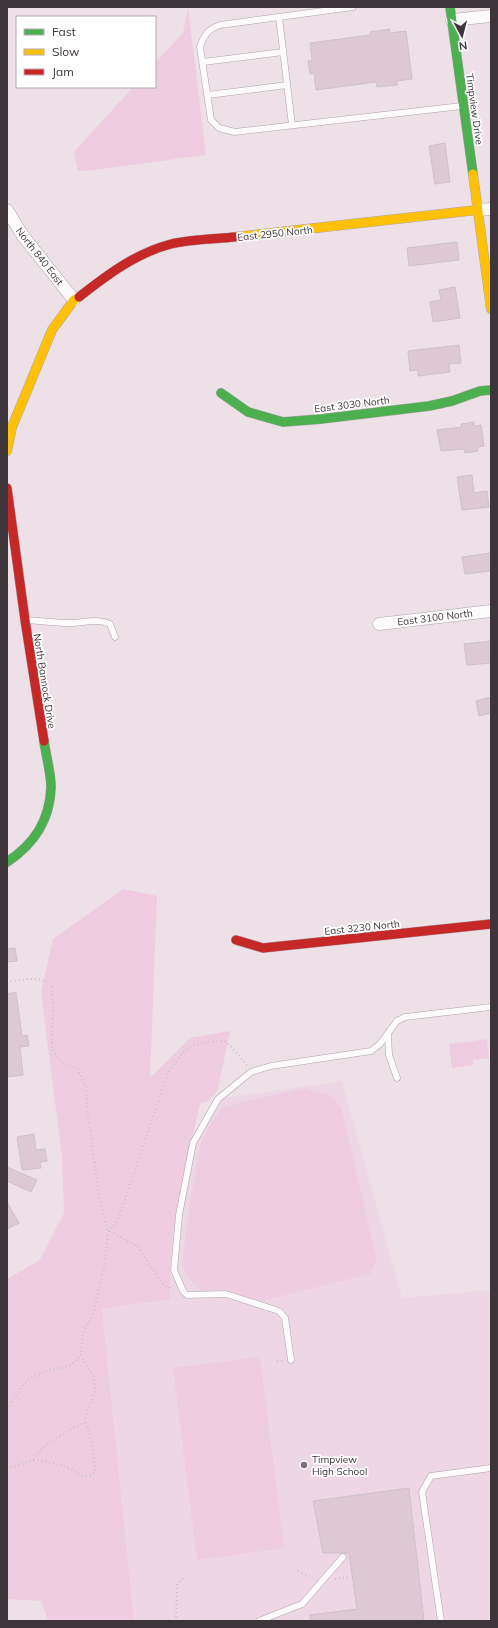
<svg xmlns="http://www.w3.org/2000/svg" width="498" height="1628" font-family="Mulish,sans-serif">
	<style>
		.built { fill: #eed7e4 }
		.green { fill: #f0cce0 }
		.building { fill: #dcc9d4; stroke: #ccc2c7 }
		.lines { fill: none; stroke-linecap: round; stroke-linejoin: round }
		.lane-casing { stroke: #aea4a9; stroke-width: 7 }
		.street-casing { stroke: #aea4a9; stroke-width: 13 }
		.fast-casing { stroke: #aea4a9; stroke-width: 10 }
		.slow-casing { stroke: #aea4a9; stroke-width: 10 }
		.jam-casing { stroke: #aea4a9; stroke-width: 10 }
		.path { stroke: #c8c4c6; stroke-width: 2; stroke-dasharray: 1 3; stroke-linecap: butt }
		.lane { stroke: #fcfafb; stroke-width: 6 }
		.street { stroke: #fcfafb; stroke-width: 12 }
		.fast { stroke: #4caf50; stroke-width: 9 }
		.slow { stroke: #ffc107; stroke-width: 9 }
		.jam { stroke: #c62828; stroke-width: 9 }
		.poi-dot { fill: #7b7177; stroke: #fff; stroke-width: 1.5 }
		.labels { text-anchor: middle; stroke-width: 3.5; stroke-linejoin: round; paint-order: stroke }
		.street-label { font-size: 10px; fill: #3e353a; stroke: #fff }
		.poi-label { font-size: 10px; fill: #3e353a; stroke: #fff; text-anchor: start }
	</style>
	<rect width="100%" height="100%" fill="#ede0e7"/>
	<path class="built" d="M342,1081l60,217 89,-8v331h-357l-32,-312 68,-10 -1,-27 7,-59 15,-71 27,-43z"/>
	<path class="green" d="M188,7l18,148 -112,15 -16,1 -4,-19 59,-65h22v-24l28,-30z
		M123,889l34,7 -7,182 40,-40 40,-7 -12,58 -8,11 -10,4c-14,63 -33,129 -30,195l-68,10 32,312h-86l-7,-20 -34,-2v-320l33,-19 24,-47 -2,-56 -21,-165 12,-53z
		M487,1039l2,19 -16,2v5l-21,3 -3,-24z
		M303,1088l28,8 10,11 36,153 -7,14 -108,27 -39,-12 -20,2c-11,-8 -17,-14 -21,-27l8,-62 11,-59 9,-19 13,-17z
		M260,1357l24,191 -87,12 -24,-192z"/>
	<path class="building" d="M390,29v4l16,-2 6,48 -15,2v4l-20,2 -1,-5 -60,8 -2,-17 -4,1 -2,-13 4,-1 -2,-17 60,-8v-3z
		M445,143l5,39 -15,2 -6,-38z
		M457,242l2,18 -50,6 -2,-18z
		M455,287l5,31 -27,4 -3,-20 11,-2 -2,-10z
		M459,345l2,18 -12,1 1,8 -32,4v-6l-8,1 -2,-20z
		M474,422v4l7,-1 3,21 -6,1v4l-13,2 -1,-4 -23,2 -4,-21 25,-3 -1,-3z
		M472,475l2,18 13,-2 2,16 -27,3 -5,-33z
		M491,553v18l-26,3 -3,-17z
		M491,641v22l-24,2 -3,-21z
		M491,697v16l-12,3 -3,-15z
		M15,948l2,13 -10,1v-13z
		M16,992l6,44 5,-1 2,11 -9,1 3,28 -16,2v-83z
		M34,1134l2,16 9,-1 2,12 -7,1 1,6 -19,2 -5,-33z
		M7,1167l30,13 -6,12 -24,-11z
		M7,1202l12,21 -12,6z
		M409,1488l15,133h-114v-6l47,-6 -8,-56h-26l-10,-52z"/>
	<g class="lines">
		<g class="lane-casing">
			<path id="lane" d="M353,7l-133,18c-12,4 -16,10 -20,22l11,73 8,8 16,4 227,-26
				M279,17l13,108
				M203,62l80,-10
				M208,95l79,-10
				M26,620c15,1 29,3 44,3 14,0 27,-5 40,1l5,13
				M388,1033l1,22 8,23
				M291,1360l-6,-42 -6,-7 -53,-17 -39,1 -4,-4 -9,-21 5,-55 14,-72 25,-44 33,-27 20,-6 100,-15 9,-7 17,-23 8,-4 86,-10
				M259,1621l43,-17 41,-47
				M441,1621l-19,-129 9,-16 60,-8"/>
		</g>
		<g class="street-casing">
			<path id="street" d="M452,20l39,-4
				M7,210l16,26 51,64
				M477,210l14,-1
				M379,624l112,-13"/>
		</g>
		<g class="fast-casing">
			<path id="fast" d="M450,7l23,167
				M221,393l27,19 35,10 38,-3 108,-13 23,-5 28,-10 11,-1
				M7,862c27,-18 43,-41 44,-75 0,-14 -5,-31 -7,-46"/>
		</g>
		<g class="slow-casing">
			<path id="slow" d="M473,174l18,135
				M235,237l242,-27
				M7,451l5,-24 40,-97 22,-30 5,-3"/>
		</g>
		<g class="jam-casing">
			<path id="jam" d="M79,297c28,-22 57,-44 92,-53 20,-5 43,-5 64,-7
				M7,488l18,132 19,121
				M236,940l27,8 228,-24"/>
		</g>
		<path class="path" d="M7,982c14,-2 33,-7 45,3l1,23 -1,41 8,13 16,6 3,4 7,15 1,19 11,85 10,41 10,-12 50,-147c18,-27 23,-31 57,-32l11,11 11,14
			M110,1231l28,16 23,35 5,4 7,3
			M277,1361h7
			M7,1409l14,-21 8,-9 18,-8 22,-5 12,-10
			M33,1460c22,3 31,4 50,16l9,-1 3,-3c-1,-17 -3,-34 -10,-50
			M7,1469l26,-9c11,-18 34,-28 52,-38l3,-13 6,-14 1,-7 -2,-12 -12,-20 2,-23 10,-19 11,-46 4,-36
			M298,1571l15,7
			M335,1579l15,-2
			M176,1621l1,-36 7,-8"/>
		<use href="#lane" class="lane"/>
		<use href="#street" class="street"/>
		<use href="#fast" class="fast"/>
		<use href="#slow" class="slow"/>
		<use href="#jam" class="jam"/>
	</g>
	<circle class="poi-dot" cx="304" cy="1465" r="4"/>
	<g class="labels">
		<g class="street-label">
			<text transform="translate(475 109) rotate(82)" y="4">Timpview Drive</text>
			<text transform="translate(275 233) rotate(-6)" y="4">East 2950 North</text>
			<text transform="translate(40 256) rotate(52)" y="4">North 840 East</text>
			<text transform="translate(352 404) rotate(-7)" y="4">East 3030 North</text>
			<text transform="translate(435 617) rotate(-7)" y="4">East 3100 North</text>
			<text transform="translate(45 681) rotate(81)" y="4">North Bannock Drive</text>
			<text transform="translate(362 927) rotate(-6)" y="4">East 3230 North</text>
		</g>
		<g class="poi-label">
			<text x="312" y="1463">Timpview<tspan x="312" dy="12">High School</tspan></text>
		</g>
	</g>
	<rect width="498" height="1628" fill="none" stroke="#3e353a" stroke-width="16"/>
	<rect x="16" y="16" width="140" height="72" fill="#ffffff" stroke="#b2aeb0"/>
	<rect x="24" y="29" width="20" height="6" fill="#4caf50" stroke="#b2aeb0"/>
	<text x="52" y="36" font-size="12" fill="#3e353a">Fast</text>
	<rect x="24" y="49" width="20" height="6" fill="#ffc107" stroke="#b2aeb0"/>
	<text x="52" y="56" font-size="12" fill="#3e353a">Slow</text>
	<rect x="24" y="69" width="20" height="6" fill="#c62828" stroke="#b2aeb0"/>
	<text x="52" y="76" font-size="12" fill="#3e353a">Jam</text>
	<g transform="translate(462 36) rotate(173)" stroke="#ffffff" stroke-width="3" paint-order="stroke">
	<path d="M0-3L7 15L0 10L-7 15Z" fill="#3e353a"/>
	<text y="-6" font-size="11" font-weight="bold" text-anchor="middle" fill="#3e353a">N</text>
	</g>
</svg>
